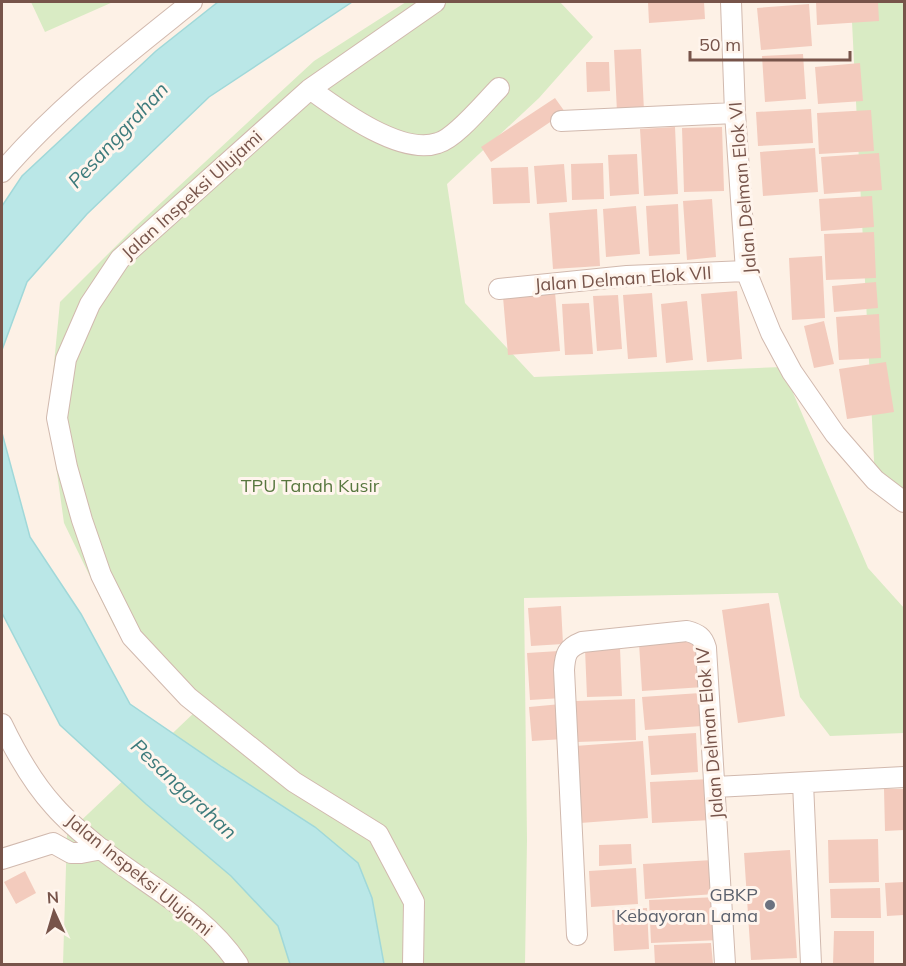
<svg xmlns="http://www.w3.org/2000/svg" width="906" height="966" font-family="Mulish,sans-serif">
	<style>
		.green { fill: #d9ebc4 }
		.water { fill: #bae7e7; stroke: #a0d8d9; stroke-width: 1.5 }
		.building { fill: #f3cbbd }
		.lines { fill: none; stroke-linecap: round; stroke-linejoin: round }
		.minor-casing { stroke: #d1b9ae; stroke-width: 22 }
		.minor { stroke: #fff; stroke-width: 20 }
		.worship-dot { fill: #6b7280; stroke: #fff5ed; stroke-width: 2 }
		.labels { text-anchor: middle; stroke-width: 6; stroke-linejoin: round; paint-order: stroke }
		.street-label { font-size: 18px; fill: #77544a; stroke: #fff5ed }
		.park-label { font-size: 18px; fill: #58773f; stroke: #fff5ed }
		.worship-label { font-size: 18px; fill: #5b616d; stroke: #fff5ed; text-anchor: end }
		.water-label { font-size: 20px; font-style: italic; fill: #3d7b7c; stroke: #fff5ed }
	</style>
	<rect width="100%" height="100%" fill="#fdf1e6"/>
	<path class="green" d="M31,2h82l-68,30z
		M406,2h154l33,35 -54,61 -92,86 18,119 69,74 248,-10 86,201 36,40v125l-74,3 -30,-39 -22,-104 -254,5 3,242 -2,124h-462l4,-130 131,-125 -84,-83 -50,-103 -15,-108 11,-113 76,-76 178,-165z
		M851,2h53v500l-29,-22z"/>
	<path class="water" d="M218,2h134l-143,95 -122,117 -60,68 -25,68v-144l20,-30 134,-125z
		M2,420v13l28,104 51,77 49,90 92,63 93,60 43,36 14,35 12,66h-94l-12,-38 -47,-50 -85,-72 -86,-79 -58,-112z"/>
	<path class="building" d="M648,2h56l1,17 -56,4z
		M816,2h62l1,19 -62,4z
		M809,4l3,42 -51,4 -4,-42z
		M641,49l3,62 -27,1 -3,-62z
		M803,54l3,45 -41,3 -3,-46z
		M586,62h23l1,29 -23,1z
		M860,63l3,38 -45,3 -3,-37z
		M555,98l10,14 -74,50 -10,-15z
		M811,109l2,34 -55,3 -2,-34z
		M871,110l3,41 -55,3 -2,-41z
		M675,127l3,67 -34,2 -4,-67z
		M722,127l2,64 -40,1 -2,-64z
		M815,148l3,44 -55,4 -3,-44z
		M879,153l3,37 -58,4 -3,-37z
		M637,154l2,40 -29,2 -2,-41z
		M603,163l1,36 -32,1 -1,-36z
		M564,164l3,38 -30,2 -3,-38z
		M528,167l2,36 -37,1 -2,-36z
		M872,196l2,31 -53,4 -2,-32z
		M712,199l4,58 -29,3 -4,-59z
		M678,204l2,50 -31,2 -3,-50z
		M636,206l4,48 -34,3 -3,-48z
		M597,209l3,57 -47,3 -4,-56z
		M874,232l2,46 -50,2 -2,-46z
		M822,256l3,62 -33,2 -3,-62z
		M876,282l2,26 -44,4 -2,-26z
		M737,291l5,68 -35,3 -6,-68z
		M555,292l5,59 -52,4 -5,-58z
		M652,293l5,64 -29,2 -5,-64z
		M618,295l4,54 -25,2 -4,-55z
		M687,301l6,59 -27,3 -5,-59z
		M589,303l4,51 -28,1 -3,-51z
		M879,314l2,44 -42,2 -3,-43z
		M824,321l10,43 -20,4 -10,-42z
		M886,362l8,50 -47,7 -8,-50z
		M769,603l16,113 -47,7 -16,-113z
		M561,606l2,38 -32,2 -3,-38z
		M701,639l3,48 -62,4 -3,-48z
		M620,648l2,48 -35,1 -2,-48z
		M559,651l3,47 -32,2 -3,-47z
		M700,693l2,33 -57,4 -3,-33z
		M635,699l1,41 -59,2 -1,-41z
		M561,704l3,35 -32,2 -3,-34z
		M696,733l2,39 -47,3 -3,-39z
		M643,741l5,77 -68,5 -5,-77z
		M710,779l2,41 -60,3 -2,-41z
		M884,789h20v41l-19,1z
		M878,839l1,43 -50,1 -1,-43z
		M631,844l1,20 -33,2v-21z
		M790,850l7,108 -46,2 -7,-107z
		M713,860l2,34 -70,5 -2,-35z
		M636,868l2,36 -47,3 -2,-36z
		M25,871l11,22 -20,11 -12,-22z
		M904,882v33l-17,1 -2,-33z
		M880,888l1,30h-50l-1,-29z
		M718,897l2,43 -69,3 -2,-43z
		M647,908l2,41 -35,2 -2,-41z
		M834,931h40v33h-41z
		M711,943l2,21h-58l-1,-19z"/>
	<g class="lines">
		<g class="minor-casing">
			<path id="minor" d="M731,2l4,111 11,158 25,62 21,39 43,62 40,46 29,22
				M310,89c29,21 91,67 128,54 18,-5 47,-41 61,-55
				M561,121l174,-8
				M2,172c56,-65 124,-117 190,-170
				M499,289l128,-13 119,-5
				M2,724c14,29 30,58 52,82 13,15 31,30 47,43 48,38 103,64 137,115
				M803,783l8,181
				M715,787l189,-10
				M2,859l51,-16 18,10h10l21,-4
				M577,935l-13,-265c1,-16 3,-22 18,-28l105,-11c11,3 16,6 19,17l19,316
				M413,964l1,-62 -36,-68 -84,-52 -106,-85 -56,-60 -31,-62 -19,-55 -15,-53 -10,-49 9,-59 24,-55 30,-45 190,-170 125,-87"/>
		</g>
		<use href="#minor" class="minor"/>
	</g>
	<circle class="worship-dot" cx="770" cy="905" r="6"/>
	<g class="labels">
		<g class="street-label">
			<text transform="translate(743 188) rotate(-95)" y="6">Jalan Delman Elok VI</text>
			<text transform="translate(192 195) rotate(-42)" y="6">Jalan Inspeksi Ulujami</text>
			<text transform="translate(623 279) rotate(-4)" y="6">Jalan Delman Elok VII</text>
			<text transform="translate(710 733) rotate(-95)" y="6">Jalan Delman Elok IV</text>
			<text transform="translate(139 875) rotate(39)" y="6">Jalan Inspeksi Ulujami</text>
		</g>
		<g class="park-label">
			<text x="310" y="492">TPU Tanah Kusir</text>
		</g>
		<g class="worship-label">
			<text x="758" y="901">GBKP<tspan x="758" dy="21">Kebayoran Lama</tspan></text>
		</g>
		<g class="water-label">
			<text transform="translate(118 135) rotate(-47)" y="7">Pesanggrahan</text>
			<text transform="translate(184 789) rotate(43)" y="7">Pesanggrahan</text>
		</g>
	</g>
	<rect width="906" height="966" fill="none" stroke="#77544a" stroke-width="6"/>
	<g transform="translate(54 912) rotate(356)" stroke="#fff5ed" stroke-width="4.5" paint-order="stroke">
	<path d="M0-4.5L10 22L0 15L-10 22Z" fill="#77544a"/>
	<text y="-9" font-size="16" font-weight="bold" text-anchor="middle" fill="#77544a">N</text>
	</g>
	<path d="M690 51v9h160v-9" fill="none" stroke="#77544a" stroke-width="3"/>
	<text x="699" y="51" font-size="18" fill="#77544a" stroke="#fff5ed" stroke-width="4.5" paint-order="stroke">50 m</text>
</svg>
